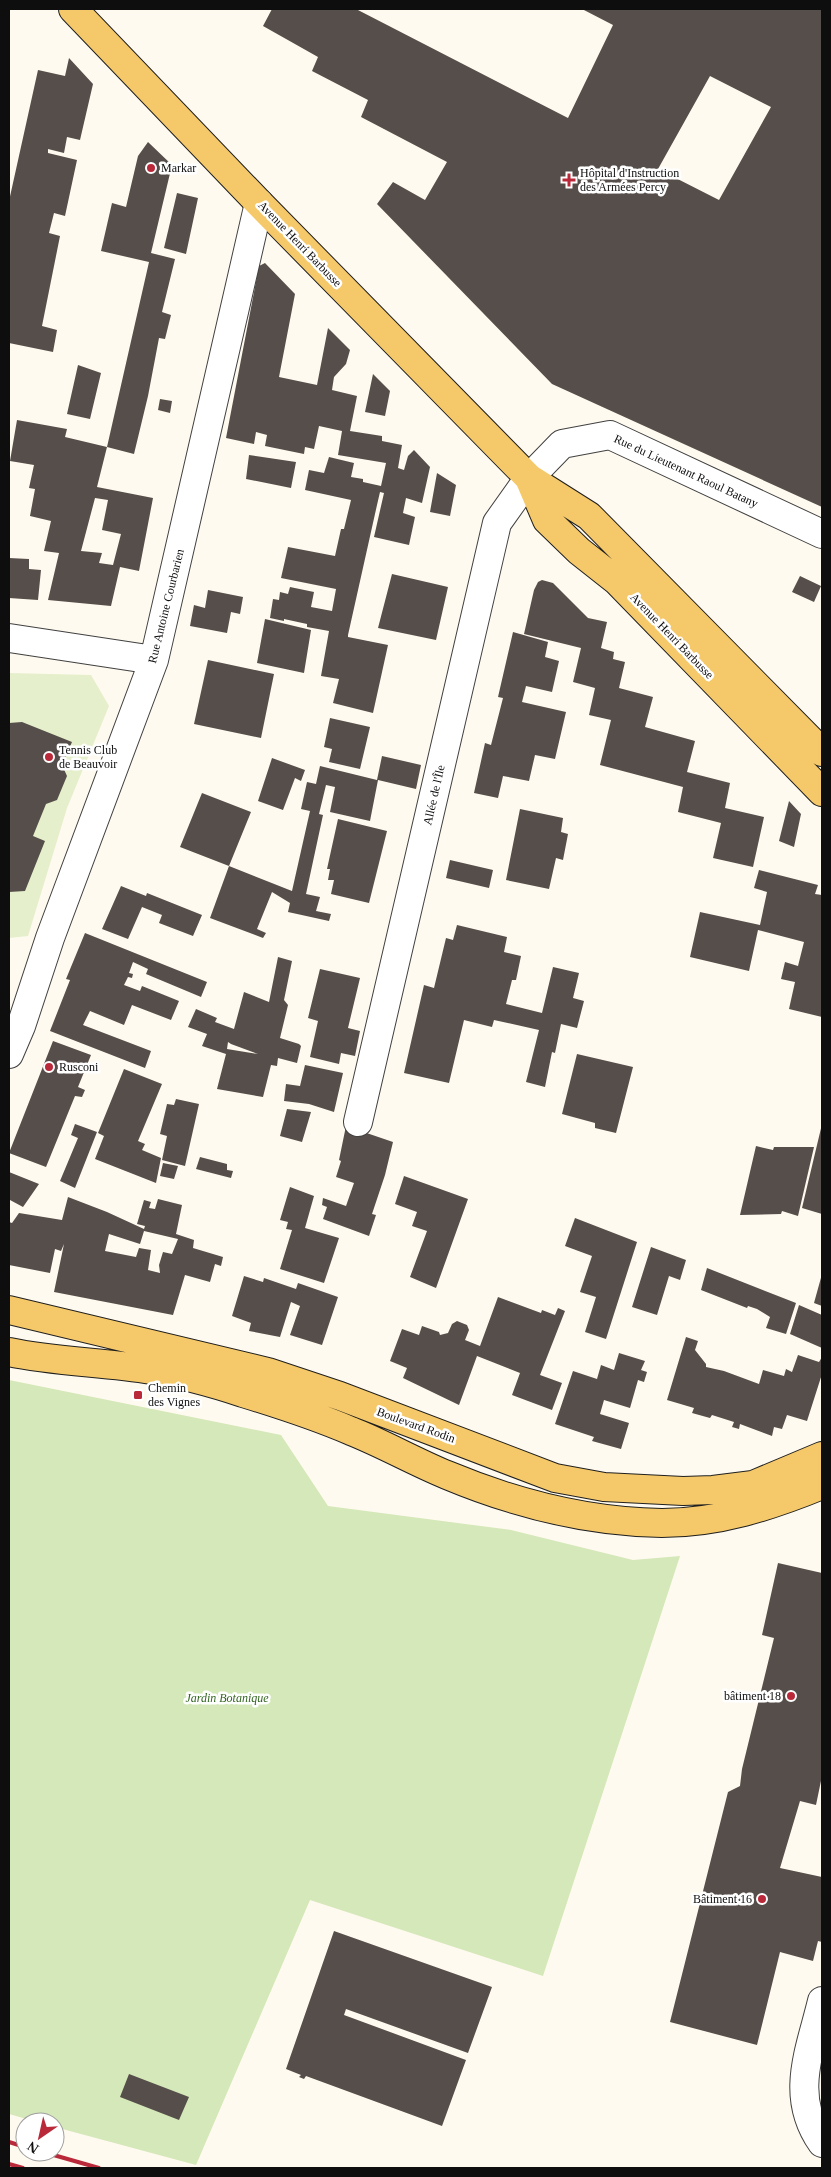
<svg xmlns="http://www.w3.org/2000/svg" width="831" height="2177" font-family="Georgia,serif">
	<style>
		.green { fill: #d5e8b9 }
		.pitch { fill: #e5efcb }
		.building { fill: #564e4a; fill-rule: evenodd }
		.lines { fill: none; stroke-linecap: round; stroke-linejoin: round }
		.street-casing { stroke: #414141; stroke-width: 30 }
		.primary-casing { stroke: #1f1f1f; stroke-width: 30 }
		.street { stroke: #fff; stroke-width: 28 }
		.primary { stroke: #f5c969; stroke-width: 28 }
		.rail { stroke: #ba293a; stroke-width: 4 }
		.poi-dot { fill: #ba293a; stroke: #fff; stroke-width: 2 }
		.labels { text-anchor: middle; stroke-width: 5; stroke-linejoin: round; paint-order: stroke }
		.poi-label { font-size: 12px; fill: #0e0e0e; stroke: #fff; text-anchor: start }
		.street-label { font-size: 12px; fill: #0e0e0e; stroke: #fff }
		.park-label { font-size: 12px; font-style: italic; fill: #326420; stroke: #fff }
	</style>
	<rect width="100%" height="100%" fill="#fffaef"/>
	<path class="green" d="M9,1380l272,55 47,71 183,24 122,30 47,-4 -137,420 -233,-76 -114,265 -141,-38v-5h-18l-28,-8z"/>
	<path class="pitch" d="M9,673l82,2 18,31 -42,102 -39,128 -19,2z"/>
	<path class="building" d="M272,9h84l212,109 45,-93 -31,-16h240v498l-270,-123 -175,-180 16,-22 32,18 22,-38 -86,-45 7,-17 -56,-29 6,-14 -55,-31zM710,76l61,31 -52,93 -61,-31z
		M69,58l24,26 -13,56 -13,-3 -3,16 -16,-4v4l29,7 -12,56 -11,-3 -5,20 11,3 -18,90 15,4 -4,22 -44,-9v-142l29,-131 27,6z
		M148,142l24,23 -21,88 24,6 -13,53 9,3 -6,24 -6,-1 -11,58 -14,58 -27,-7 42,-185 -48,-11 11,-48 14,4 12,-51z
		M177,193l21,5 -12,56 -22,-6z
		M265,263l30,31 -16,83 38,8 11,-57 22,22 -4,14 -12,13 -2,13 25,6 -7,35 32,5v5l20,4 -4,23 6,2 4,-14 6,-6 16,17 -8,36 -16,-5 -3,15 12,4 -6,28 -35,-8 10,-44 -4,-1 -3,13 -29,130v2l40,8 -15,68 -40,-10 6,-24 -18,-3 8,-45 -22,-4v-3l-23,-5v2l-14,-3 3,-19 6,1 1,-8 8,2 2,-7 24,5 -3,15 21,4 4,-22 -55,-11 7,-31 47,9 6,-27h3l7,-29 -46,-10 4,-20 15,3 5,-16 25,6 -3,14 12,2v3l18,4 5,-23 -48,-8 4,-24 -23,-5 -5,23 -9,-2 -1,7 -39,-8 2,-11 -11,-3 -2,12 -28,-6 33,-172z
		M78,365l23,8 -11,46 -23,-5z
		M373,374l17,17 -5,25 -20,-4z
		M160,399l12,2 -2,12 -12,-3z
		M17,420l50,9 -2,8 42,10 -10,40 56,11 -14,73 -19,-4 -9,39 -63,-6 11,-47 -15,-2 7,-30 -21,-5 5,-27 -6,-1 5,-23 -24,-4zM95,498l13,2 -6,30 19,4 -8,31 -14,-2 3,-10 -21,-2z
		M249,455l47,7 -5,26 -45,-9z
		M437,473l19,12 -6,31 -20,-4z
		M9,558l20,1v10l12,1 -3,30 -29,-2z
		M392,574l56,13 -12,53 -58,-12z
		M800,576l21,10 -7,16 -22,-10z
		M542,580l11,3 35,35 19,4 -6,26 13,4 -1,7 12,3 -6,26 34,9 -8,30 50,14 -8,31 43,11 -5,25 39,9 -11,50 -40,-9 8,-35 -43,-11 5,-25 -83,-22 11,-45 -22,-5 6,-27 -22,-6 8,-34 -57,-14 10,-44 4,-8z
		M208,590l35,7 -3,17 -9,-2 -4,21 -37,-7 4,-21 11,3z
		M265,619l46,11 -7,43 -47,-10z
		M513,632l35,10 -3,15 14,4 -7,31 -26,-6 -4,16 44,10 -11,47 -20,-4 -6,26 -26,-5 -5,22 -24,-5 11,-50 6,2 12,-47 -5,-1z
		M208,660l66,14 -13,64 -67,-14z
		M330,718l40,9 -10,42 -31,-7 3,-13 -8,-2z
		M22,722l50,20 -10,23 5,11 -10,24 -11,4 -13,32 12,5 -20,50 -16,1v-169z
		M382,756l39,9 -5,24 -38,-9 -8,41 -40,-9 5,-25 -9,-2 -7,29 4,1 -17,79 14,3 -4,14 15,3 -2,7 -41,-9 2,-9 -18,-11 -15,37 9,4 -3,5 -53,-20 19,-52 -49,-19 22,-54 49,19 -22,54 63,25 18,-80 -9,-2 6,-27 9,2 4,-18 57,14z
		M272,758l33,12 -4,11 -6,-3 -12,32 -25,-9z
		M789,801l12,13 -7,33 -15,-6z
		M520,809l43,9 -2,14 7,2 -5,26 -7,-2 -7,31 -43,-9z
		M338,819l49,12 -18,72 -38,-9 3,-14h-6l2,-11h-3z
		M450,860l43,10 -4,18 -43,-10z
		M759,870l59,15 -3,9 7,1v122l-33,-8 6,-27 -14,-3 4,-17 13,4 6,-24 -46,-12 -9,41 -59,-14 10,-45 60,13 7,-33 -13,-4z
		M121,886l25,10 1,-3 55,22 -9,21 -34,-13 3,-8 -20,-8 -14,32 -26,-10z
		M457,925l50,12 -3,15 17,4 -5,24h-4l-6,24 36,9 11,-46 26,6 -6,25 11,3 -7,27 -16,-4 -6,29 -3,-1 -7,35 -19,-5 13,-52 -45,-10 -2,7 -28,-7 -15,63 -45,-10 20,-88 10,3 12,-50 7,2z
		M85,933l122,49 -6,15 -55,-23 2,-5 -15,-7 -4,11 4,1 -1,4 -4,-1 -4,8 16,6 2,-5 37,15 -8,19 -39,-15 -8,20 -34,-14 -7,14 68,26 -6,17 -95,-37 20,-51 -4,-1z
		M278,957l14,4 -8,39 4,5 -8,33 19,6 2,2 -4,17 -19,-5 -1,8 -6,-1 -8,32 -46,-8 9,-35 -24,-8 5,-12 -19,-7 8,-18 21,9 -2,4 19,7 10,-37 25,10zM228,1042l3,2 27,10 -31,-5z
		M320,969l40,9 -12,50 12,3 -5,25 -14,-3 -2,11 -29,-7 8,-36 -10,-3z
		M53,1041l38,14 -13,32 7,3 -3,7 -7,-1 -29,71 -37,-14z
		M577,1054l56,13 -17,66 -21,-5v-5l-33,-9z
		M305,1065l38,8 -9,39 -25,-8 -25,-3 2,-17 14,2z
		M124,1069l38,15 -24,57 7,3 -3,6 19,8 -5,25 -61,-24 9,-23 -6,-3z
		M176,1099l23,5 -14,62 -23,-6 5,-24 -7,-2 7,-30 7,1z
		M287,1109l24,3 -9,30 -22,-6z
		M75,1124l22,8 -22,56 -15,-7 18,-43 -7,-3z
		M822,1124v90l-20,-6z
		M346,1126l47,16 -8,33 -13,39 4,1 -7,21 -46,-17 4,-12 -5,-2 1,-7 23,8 8,-23 -18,-6 5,-16 -2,-1z
		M756,1146l17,4 1,-3h40l-16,69 -16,-5 -1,3 -41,1z
		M200,1157l27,7v6l6,1 -2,7 -35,-9z
		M163,1163l15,3 -4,13 -14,-3z
		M9,1172l30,12 -16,23 -13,-7 -1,3z
		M404,1176l64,23 -32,89 -26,-11 17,-46 -15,-5 5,-14 -22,-8z
		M290,1187l24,9 -9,32 34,10 -15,45 -44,-14 12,-39 -6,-1 2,-7 -8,-2z
		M68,1197l39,15 37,17 1,-3 -8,-2 7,-24 7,2 -2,6 6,1 3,-10 24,6 -6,29 18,6 -1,8 30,9 -2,9 -6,-2 -5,18 -25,-7 -12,40 -119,-23 10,-48 -3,7 -6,-2 -5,24 -41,-8v-43l3,1 7,-10 43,7zM144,1231l34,8 -6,15 -9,-2 -4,13 1,8 -12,-3 3,-20 -12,-2 -3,9 -31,-6 4,-17 31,10z
		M575,1218l62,24 -31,97 -21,-7 11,-35 -16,-5 12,-36 -27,-10z
		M651,1247l35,13 -6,20 -11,-4 -12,39 -25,-8z
		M707,1268l89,35 -10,31 -20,-6 4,-11 -13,-8 -9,-3 -1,2 -46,-18z
		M822,1274v32l-8,-3z
		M244,1276l19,6 1,-4 32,11 2,-6 40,14 -16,48 -32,-10 10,-29 -9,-4 -11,35 -31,-6 2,-8 -19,-7z
		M498,1297l43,16 1,-3 13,5 3,-7 7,3 -25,64 22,8 -10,27 -40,-15 8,-22 -43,-17 -18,49 -56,-27 4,-10 -17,-7 12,-32 17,6 3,-9 17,6 1,3 8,-2 4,-9 5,-3 10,4 2,5 -4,10 15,6z
		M799,1305l23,10v33l-32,-14z
		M686,1337l12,4 -3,9 11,14v3l18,4 35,13 4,-14 21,6 2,-7 6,3 6,-17 21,7 3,-5v17l-15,47 -20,-6 -5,14 -8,-2 -2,9 -32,-12 -1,5 -7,-2 2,-5 -22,-7 -2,3 -18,-5 2,-5 -27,-8z
		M619,1353l26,8 -4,9 6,2 -3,10 -6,-2 -8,28 -26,-8 -4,14 29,9 -8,26 -29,-8 2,-4 -39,-13 18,-53 24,8 4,-14 13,5z
		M778,1563l44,10v203l-6,29 -16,-4 -20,67 42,9v65l-4,-1 -5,20 -33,-9 -23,93 -87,-23 58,-230 12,-6 2,-17 32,-131 -12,-3z
		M334,1931l158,56 -24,66 -122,-44 -2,6 122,45 -24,66 -136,-50 -2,3 -5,-2 2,-2 -15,-6z
		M129,2074l60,23 -10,23 -59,-23z"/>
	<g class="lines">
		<g class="street-casing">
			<path id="street" d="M9,638l145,22
				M9,1054l12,-28 29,-88 104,-278 105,-457
				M358,1122l139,-599 32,-45 33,-34 48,-9 212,99
				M822,2001c-12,50 -33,95 0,142"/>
		</g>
		<g class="primary-casing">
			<path id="primary" d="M73,9l186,194 270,275 60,38 233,236
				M529,478l18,42 32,31 38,30 205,211
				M9,1310l259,62 72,24 215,82 49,9 79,4 30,-1 40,-5 69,-29
				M9,1352c47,10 96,10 143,18 27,4 64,14 91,23 36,11 73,23 108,38 33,13 64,31 96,44 67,28 142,47 215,48 56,0 109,-17 160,-38"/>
		</g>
		<use href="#street" class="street"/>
		<use href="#primary" class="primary"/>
		<path class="rail" d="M9,2142l16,5
			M43,2152l56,16
			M9,2164l14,4"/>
	</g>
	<g class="poi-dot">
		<circle cx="151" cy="168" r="5"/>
		<path d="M566.5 172.5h5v5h5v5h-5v5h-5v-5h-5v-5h5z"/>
		<circle cx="49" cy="757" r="5"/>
		<circle cx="49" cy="1067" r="5"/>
		<rect x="133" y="1390" width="10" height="10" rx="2.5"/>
		<circle cx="791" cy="1696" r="5"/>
		<circle cx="762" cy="1899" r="5"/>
	</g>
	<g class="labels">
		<g class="poi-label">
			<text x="161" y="172">Markar</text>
			<text x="580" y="177">Hôpital d'Instruction<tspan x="580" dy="14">des Armées Percy</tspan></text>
			<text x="59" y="754">Tennis Club<tspan x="59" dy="14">de Beauvoir</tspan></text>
			<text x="59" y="1071">Rusconi</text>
			<text x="148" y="1392">Chemin<tspan x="148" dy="14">des Vignes</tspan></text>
			<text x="781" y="1700" text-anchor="end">bâtiment 18</text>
			<text x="752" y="1903" text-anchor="end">Bâtiment 16</text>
		</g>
		<g class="street-label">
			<text transform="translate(300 244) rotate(46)" y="4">Avenue Henri Barbusse</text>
			<text transform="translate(686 471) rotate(25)" y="4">Rue du Lieutenant Raoul Batany</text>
			<text transform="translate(166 606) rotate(-76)" y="4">Rue Antoine Courbarien</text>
			<text transform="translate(672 636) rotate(46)" y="4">Avenue Henri Barbusse</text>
			<text transform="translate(434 795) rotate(-77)" y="4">Allée de l'Île</text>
			<text transform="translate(416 1425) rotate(20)" y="4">Boulevard Rodin</text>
		</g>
		<g class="park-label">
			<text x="227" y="1702">Jardin Botanique</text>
		</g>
	</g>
	<rect width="831" height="2177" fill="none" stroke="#0e0e0e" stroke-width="20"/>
	<g transform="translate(40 2137) rotate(214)"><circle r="24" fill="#ffffff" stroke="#9f9f9f"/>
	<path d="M0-4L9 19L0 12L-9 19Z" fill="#ba293a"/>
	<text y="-8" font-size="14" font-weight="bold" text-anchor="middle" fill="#0e0e0e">N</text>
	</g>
</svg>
